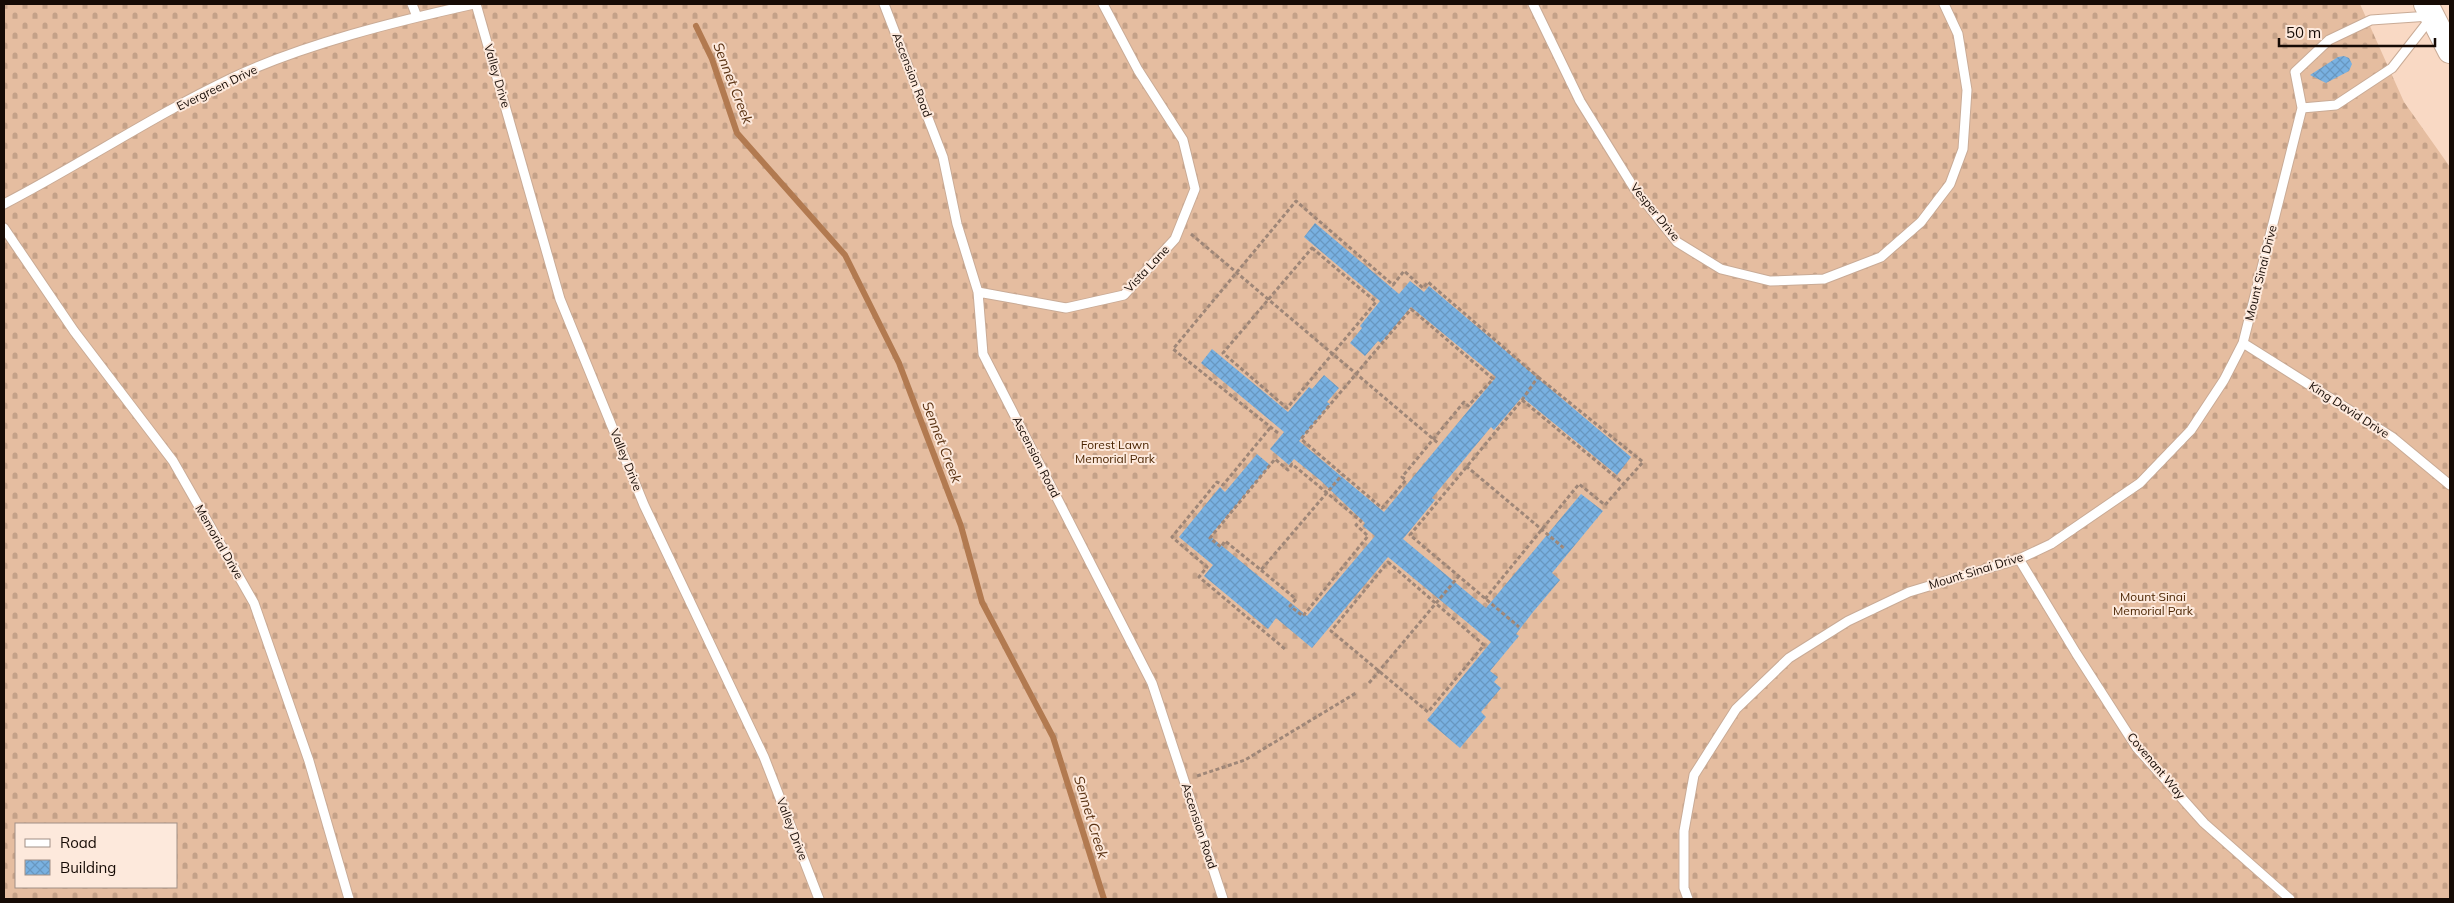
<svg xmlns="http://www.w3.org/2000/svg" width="2454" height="903" font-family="Mulish,sans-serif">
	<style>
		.cemetery { fill: url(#cemetery-stones); fill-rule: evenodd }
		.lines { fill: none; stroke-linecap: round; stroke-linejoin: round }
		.stream { stroke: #b27a50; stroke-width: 6 }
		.building { fill: url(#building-cross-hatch) }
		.lane-casing { stroke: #c9ab96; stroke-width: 11 }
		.secondary-casing { stroke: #c9ab96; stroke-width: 26 }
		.path { stroke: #9f8778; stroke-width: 3; stroke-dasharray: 4 2.5; stroke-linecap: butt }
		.lane { stroke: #fff; stroke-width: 9 }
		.secondary { stroke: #fff; stroke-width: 24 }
		.labels { text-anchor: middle; stroke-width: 4; stroke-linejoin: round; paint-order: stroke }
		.street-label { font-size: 12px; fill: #160b05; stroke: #fde9dc }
		.park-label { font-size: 12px; fill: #4b2502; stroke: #fde9dc }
		.water-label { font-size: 14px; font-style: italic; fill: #5b3313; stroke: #fde9dc }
	</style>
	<defs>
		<pattern id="cemetery-stones" width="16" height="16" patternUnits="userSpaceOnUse" patternTransform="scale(1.25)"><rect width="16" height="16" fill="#e5bda0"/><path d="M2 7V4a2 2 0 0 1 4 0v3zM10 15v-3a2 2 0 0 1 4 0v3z" fill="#c4a188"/></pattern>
		<pattern id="building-cross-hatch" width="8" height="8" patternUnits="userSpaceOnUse" patternTransform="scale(1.25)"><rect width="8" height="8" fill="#79b1e1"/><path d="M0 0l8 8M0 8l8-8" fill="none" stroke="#6897c0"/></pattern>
	</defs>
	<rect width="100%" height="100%" fill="#f9d9c4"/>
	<path class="cemetery" d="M4,4h2356l44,98 46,65v732h-2446zM16,824h160v63h-160z"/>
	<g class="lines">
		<path class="stream" d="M696,26l16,33 25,74 108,122 54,108 62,163 21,76 71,135 51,162"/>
	</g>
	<path class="building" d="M2344,56l5,2 3,6 -3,7 -23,12 -16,-8 28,-18z
		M1315,223l84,71 11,-13 14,11 5,-6 202,171 -14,18 -95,-78 -28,33 -3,-3 -59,71 3,2 -32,39 83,69 95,-114 22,17 -51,62 8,7 -27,32 -17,22 3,2 -29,35 8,6 -4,5 7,6 -20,24 5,5 -26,31 -33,-28 64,-78 -103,-85 -76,91 -36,-30 -8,11 -64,-53 9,-11 -34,-28 41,-50 5,5 32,-38 13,11 -60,71 97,80 68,-80 -12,-10 2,-3 -45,-43 -26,-21 -5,6 -19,-16 14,-17 -83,-69 11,-14 76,63 21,-25 3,2 12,-14 15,13 -12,14 3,2 -31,37 85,71 112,-135 -85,-70 -30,36 -3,-2 -13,15 -15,-13 12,-15 -2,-2 20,-25 -76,-64z"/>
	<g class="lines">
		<g class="lane-casing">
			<path id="lane" d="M412,4l5,13
				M476,4l84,295 84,206 120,252 55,142
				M884,4l59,153 14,67 21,68 5,62 169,329 71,216
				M1533,4l47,97 54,87 43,54 44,27 49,12 54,-2 57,-22 40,-35 29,-38 13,-35 4,-59 -9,-56 -14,-30
				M2302,108l34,-3 56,-37 39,-50
				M4,204c77,-40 150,-89 228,-126 72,-34 165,-57 242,-74
				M4,228l70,103 99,130 81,142 55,158 40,138
				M978,292l88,16 58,-13 51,-56 20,-50 -12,-49 -45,-70 -35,-66
				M2243,343l149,94 58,48
				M2019,559l57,94 61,95 67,75 86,76
				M1688,899l-4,-11v-57l10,-56 42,-66 53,-51 59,-37 61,-29 110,-33 32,-15 89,-61 51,-53 33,-50 19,-37 59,-235 -7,-36 34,-32 42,-20 59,-4"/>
		</g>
		<g class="secondary-casing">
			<path id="secondary" d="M2426,4l24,47"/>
		</g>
		<path class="path" d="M1191,234l247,209
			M1312,248l64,54 -89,106 -64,-55z
			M1411,309l82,70 -25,27 -4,-4 -62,75 4,3 -24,28 -81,-69z
			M1522,400l102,84
			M1270,428l-47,57 -6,-3 -45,55 35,30 -8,10 86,72
			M1278,433l-105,-84 123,-148 97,84 11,-14 19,17 5,-6 110,95 -16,23 -112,135 109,92
			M1466,466l99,83
			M1388,562l96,83 -56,67 -97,-81z
			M1261,570l35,29 -6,7 13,10 65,-80 -12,-11 5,-4 -69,-57 -4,6 -13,-11 -65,79 11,9 4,-6 36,29 81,-95
			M1485,599l94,-115 26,21 38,-43 -105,-85
			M1369,683l89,-106
			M1197,776l48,-16 111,-67"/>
		<use href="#lane" class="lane"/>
		<use href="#secondary" class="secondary"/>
	</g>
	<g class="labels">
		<g class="street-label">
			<text transform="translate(912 75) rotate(69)" y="4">Ascension Road</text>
			<text transform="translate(497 76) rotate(74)" y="4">Valley Drive</text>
			<text transform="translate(217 88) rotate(-26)" y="4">Evergreen Drive</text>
			<text transform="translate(1655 212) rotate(51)" y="4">Vesper Drive</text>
			<text transform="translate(1147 269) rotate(-47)" y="4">Vista Lane</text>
			<text transform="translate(2261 273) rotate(-76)" y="4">Mount Sinai Drive</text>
			<text transform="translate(2349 410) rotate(33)" y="4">King David Drive</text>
			<text transform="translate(1036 457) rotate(63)" y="4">Ascension Road</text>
			<text transform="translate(626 460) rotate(68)" y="4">Valley Drive</text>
			<text transform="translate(219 542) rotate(60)" y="4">Memorial Drive</text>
			<text transform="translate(1976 571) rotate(-17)" y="4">Mount Sinai Drive</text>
			<text transform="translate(2156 766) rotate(50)" y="4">Covenant Way</text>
			<text transform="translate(1199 826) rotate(72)" y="4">Ascension Road</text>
			<text transform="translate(792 829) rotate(69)" y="4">Valley Drive</text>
		</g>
		<g class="park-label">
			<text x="1115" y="449">Forest Lawn<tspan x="1115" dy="14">Memorial Park</tspan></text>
			<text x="2153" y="601">Mount Sinai<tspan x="2153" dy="14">Memorial Park</tspan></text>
		</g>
		<g class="water-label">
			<text transform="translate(733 83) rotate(69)" y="5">Sennet Creek</text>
			<text transform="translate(942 442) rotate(69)" y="5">Sennet Creek</text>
			<text transform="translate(1091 817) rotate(73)" y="5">Sennet Creek</text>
		</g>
	</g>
	<rect width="2454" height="903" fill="none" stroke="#160b05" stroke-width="10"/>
	<rect x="15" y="823" width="162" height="65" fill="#fde9dc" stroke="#a19086"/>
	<rect x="25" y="839" width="25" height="8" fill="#ffffff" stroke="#a19086"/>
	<text x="60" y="848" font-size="15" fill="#160b05">Road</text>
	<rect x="25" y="860" width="25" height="15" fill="url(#building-cross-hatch)" stroke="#a19086"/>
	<text x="60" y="873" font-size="15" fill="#160b05">Building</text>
	<path d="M2279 38v8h156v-8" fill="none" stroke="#160b05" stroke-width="2.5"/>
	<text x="2286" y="38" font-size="15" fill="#160b05" stroke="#fde9dc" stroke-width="4" paint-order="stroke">50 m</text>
</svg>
